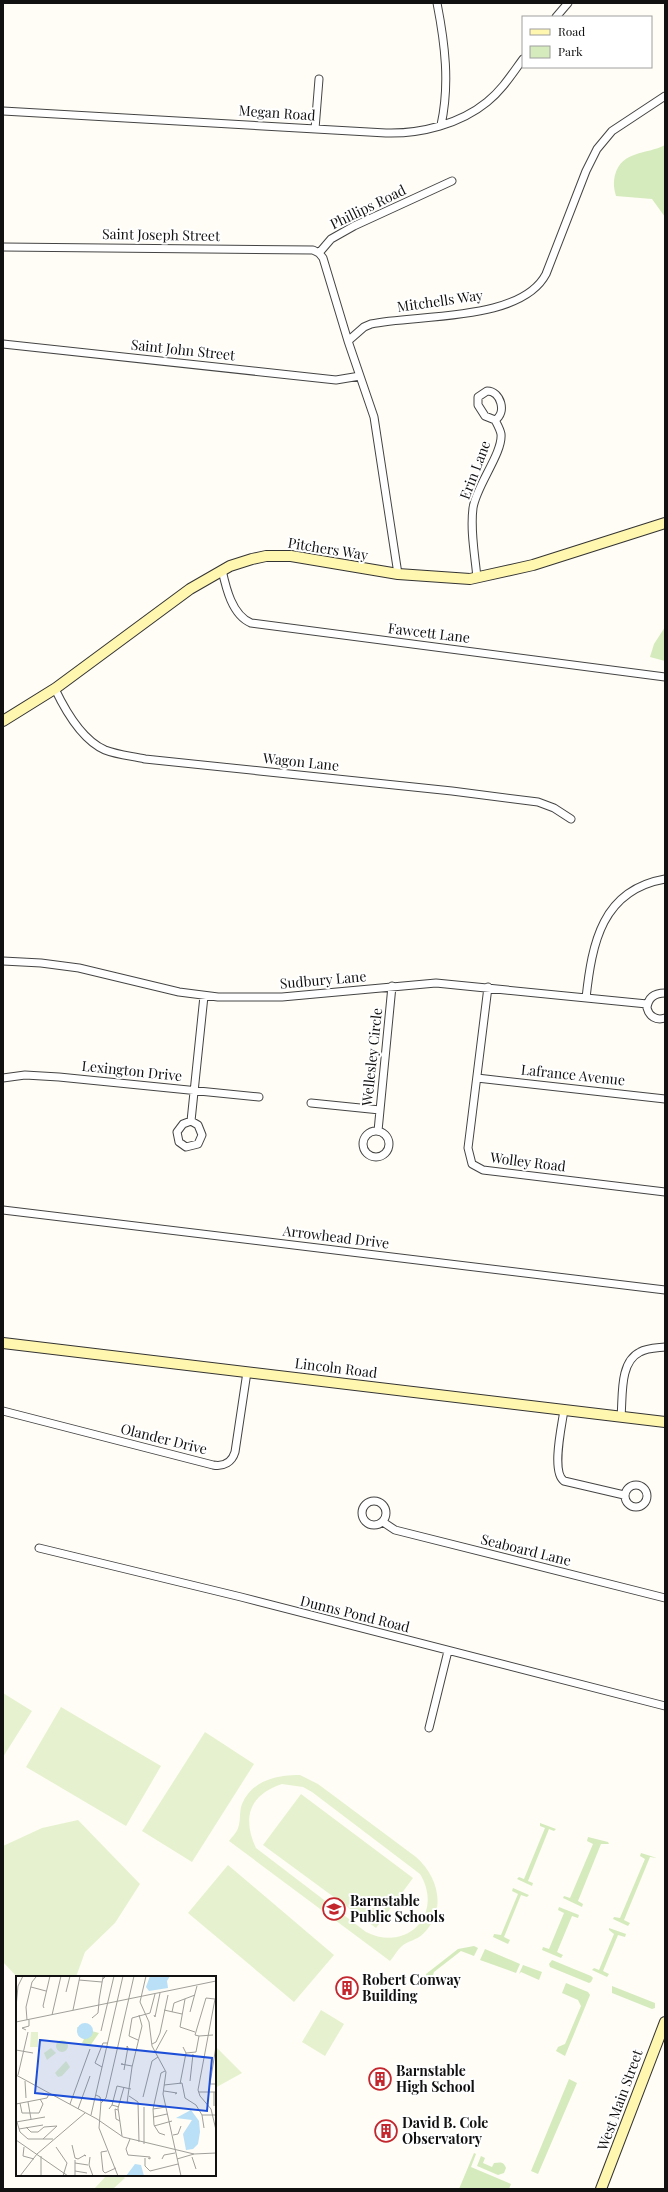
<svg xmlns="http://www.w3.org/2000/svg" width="668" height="2192" font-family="'Playfair Display',serif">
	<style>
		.green { fill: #d5ebbd }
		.pitch { fill: #e6f2cf; fill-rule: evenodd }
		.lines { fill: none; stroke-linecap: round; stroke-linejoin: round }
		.street-casing { stroke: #444; stroke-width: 9 }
		.secondary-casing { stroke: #333; stroke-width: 12 }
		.street { stroke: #fff; stroke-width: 7 }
		.secondary { stroke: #fff6b0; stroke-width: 10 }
		.labels { text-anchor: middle; stroke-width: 4; stroke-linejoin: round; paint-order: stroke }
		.street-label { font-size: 14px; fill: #111; stroke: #fff }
		.poi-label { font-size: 14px; font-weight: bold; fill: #111; stroke: #fff; text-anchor: start }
		.inset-road { fill: none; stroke: #a09f9a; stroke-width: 1 }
		.view { fill: #1d4ed8; fill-opacity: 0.15; stroke: #1d4ed8; stroke-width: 2 }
		.inset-edge { fill: none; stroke: #111; stroke-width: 2 }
	</style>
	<rect width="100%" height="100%" fill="#fffdf5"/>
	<path class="green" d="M665,145v72l-13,-18 -36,-3c-2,-7 -3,-13 -1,-21 7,-25 31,-20 50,-30z
		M665,627v34l-15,-4 4,-13z
		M540,1823l16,6 -2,2 -5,-2 -21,52 5,2 -1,3 -15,-7 2,-2 5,2 21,-51 -5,-2z
		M588,1837l20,5 1,2h-8l-23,57 5,3 -1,3 -19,-9 1,-2 6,2 23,-54 -6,-3z
		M641,1853l16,5 -7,-1 -26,63 6,3 -2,3 -15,-7 1,-2 6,1 25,-59 -5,-3z
		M513,1888l16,7 -2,2 -6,-2 -17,42 6,3 -2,4 -15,-7 1,-3 7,1 17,-41 -6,-3z
		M559,1907l20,8 -1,3 -6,-2 -15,36 6,3 -2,3 -19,-8 1,-3 6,2 15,-36 -6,-3z
		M609,1928l17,6 -1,3 -7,-2 -15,36 6,3 -2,3 -15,-7 2,-2 5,2 15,-36 -5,-4z
		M474,1946l4,2 -4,8 -13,-5 -27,21 -2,6 -6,-1v-3l32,-25z
		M485,1949l35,15 -4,9 -36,-13z
		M552,1960l39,16 2,2 -2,4 -2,1 -39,-16 -1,-3z
		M523,1965l19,7 -3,8 -18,-8 -2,2z
		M566,1983l22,9 2,3 -25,61 -9,-5 2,-4 7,-3 16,-38 -3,-6 -16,-7z
		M612,1986l43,17v5l-3,1 -40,-16z
		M569,2079l8,4 -39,91 -7,-3z
		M474,2153l2,1 -5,13 40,17 -2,5h-50z
		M481,2156l4,2 -2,5 9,4 2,-4c5,0 9,-3 12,5l-2,5 -6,2 -21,-9z"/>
	<path class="pitch" d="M3,1693l29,18 -29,46z
		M61,1707l100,59 -35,60 -100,-59z
		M205,1732l49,32 -62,98 -50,-31z
		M300,1775l18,9 98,73c23,20 31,54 7,77 -6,6 -15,7 -21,12 -5,4 -8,11 -12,15l-161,-120c3,-4 8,-9 9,-13 3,-7 1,-17 4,-24 10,-24 35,-29 58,-29zM282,1784l21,3 9,5 108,82c24,39 -12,79 -54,58l-110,-84c-14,-30 -7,-53 26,-64z
		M301,1794l112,84 -37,50 -113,-83z
		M78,1820l62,64 -25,39 -30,29 -9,25h-59l-14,-15v-116l39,-18z
		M228,1865l106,90 -40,47 -106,-89z
		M321,2010l23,14 -19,32 -23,-14z
		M215,2046l27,27 -27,15z
		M107,2175h15l3,3 -12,11h-19z"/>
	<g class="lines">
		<g class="street-casing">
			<path id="street" d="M437,3c8,41 13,81 4,122
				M556,17l12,-14
				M3,111l383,22c35,1 74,-9 101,-31 15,-12 25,-28 36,-43
				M315,129l4,-50
				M3,247l310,3 6,3 4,5 25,83
				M319,253l12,-14 23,-13 98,-45
				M3,344l333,36 24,-4
				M222,570c4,18 10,45 29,53l414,54
				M398,574l-24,-157 -26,-76 16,-14 7,-3c47,-10 150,-2 175,-50l40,-103 11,-22 15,-18 53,-35
				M477,578c-2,-23 -7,-47 -4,-70 3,-22 30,-55 28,-74 -1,-5 -4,-10 -6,-14l-10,-4 -7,-11v-8l9,-6c14,0 20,22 8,29
				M55,689c10,21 27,51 50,61 13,5 27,6 40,9l307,32 86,11 16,6 17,11
				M3,961l38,2 38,5 100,24 39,5h64l154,-14 211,21
				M488,987l-20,161 4,16 11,6 182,22
				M665,993c-10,0 -17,4 -18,15 2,8 9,13 18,10
				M586,998c6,-55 16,-108 79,-119
				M3,1078l22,-3 34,2 200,20
				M477,1078l188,21
				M311,1103l69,7
				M191,1121l-8,3 -6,8 2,10 7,5 12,-3 4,-9 -4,-10 -7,-4 13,-125
				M378,1131l14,-145
				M363 1144a13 13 0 1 1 26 0a13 13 0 1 1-26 0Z
				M3,1210l662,80
				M564,1410c-2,15 -13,62 0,71l60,14
				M3,1411l210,54c11,2 19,-3 22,-13l12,-80
				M621,1416c2,-19 -2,-54 19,-64 7,-4 17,-4 25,-5
				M625 1496a11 11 0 1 1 22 0a11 11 0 1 1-22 0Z
				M362 1513a12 12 0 1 1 24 0a12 12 0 1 1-24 0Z
				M383,1522l12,8 270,68
				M39,1548l202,49 424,109
				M429,1728l19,-77"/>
		</g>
		<g class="secondary-casing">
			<path id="secondary" d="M3,721l53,-33 134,-99 40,-23 22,-7 14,-3h25l107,18 72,5 63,-14 132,-42
				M3,1343l662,79
				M601,2189l64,-167"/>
		</g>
		<use href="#street" class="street"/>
		<use href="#secondary" class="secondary"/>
	</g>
	<defs>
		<g id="school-ring" transform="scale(1.15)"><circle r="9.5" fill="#fff" stroke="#c4262e" stroke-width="1.5"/><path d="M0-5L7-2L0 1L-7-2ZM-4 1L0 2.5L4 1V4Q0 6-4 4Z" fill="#c4262e"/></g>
		<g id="building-ring" transform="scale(1.15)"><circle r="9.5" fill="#fff" stroke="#c4262e" stroke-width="1.5"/><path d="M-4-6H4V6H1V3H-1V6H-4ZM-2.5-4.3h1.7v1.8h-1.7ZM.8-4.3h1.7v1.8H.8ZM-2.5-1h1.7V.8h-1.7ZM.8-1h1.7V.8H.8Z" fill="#c4262e"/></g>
	</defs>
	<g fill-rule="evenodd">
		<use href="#school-ring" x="334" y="1909"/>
		<use href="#building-ring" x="347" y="1988"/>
		<use href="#building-ring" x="380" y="2079"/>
		<use href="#building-ring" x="386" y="2131"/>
	</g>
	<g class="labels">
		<g class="street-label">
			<text transform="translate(277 113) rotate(4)" y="5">Megan Road</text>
			<text transform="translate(368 207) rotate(-26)" y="5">Phillips Road</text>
			<text transform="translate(161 235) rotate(1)" y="5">Saint Joseph Street</text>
			<text transform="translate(440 301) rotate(-8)" y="5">Mitchells Way</text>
			<text transform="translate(183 350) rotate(6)" y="5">Saint John Street</text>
			<text transform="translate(475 470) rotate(-69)" y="5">Erin Lane</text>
			<text transform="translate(328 549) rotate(9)" y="5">Pitchers Way</text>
			<text transform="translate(429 633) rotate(7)" y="5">Fawcett Lane</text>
			<text transform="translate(301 762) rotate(6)" y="5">Wagon Lane</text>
			<text transform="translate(323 980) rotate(-5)" y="5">Sudbury Lane</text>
			<text transform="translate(372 1057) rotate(-84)" y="5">Wellesley Circle</text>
			<text transform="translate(132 1071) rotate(6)" y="5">Lexington Drive</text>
			<text transform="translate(573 1075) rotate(6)" y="5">Lafrance Avenue</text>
			<text transform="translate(528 1162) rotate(7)" y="5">Wolley Road</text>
			<text transform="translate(336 1237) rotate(7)" y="5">Arrowhead Drive</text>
			<text transform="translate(336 1368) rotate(7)" y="5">Lincoln Road</text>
			<text transform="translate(164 1439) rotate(14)" y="5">Olander Drive</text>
			<text transform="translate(526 1550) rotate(14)" y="5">Seaboard Lane</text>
			<text transform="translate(355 1614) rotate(14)" y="5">Dunns Pond Road</text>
			<text transform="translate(620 2100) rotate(-70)" y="5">West Main Street</text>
		</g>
		<g class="poi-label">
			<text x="350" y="1906">Barnstable<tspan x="350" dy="16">Public Schools</tspan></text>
			<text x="362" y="1985">Robert Conway<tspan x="362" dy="16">Building</tspan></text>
			<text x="396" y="2076">Barnstable<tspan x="396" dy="16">High School</tspan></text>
			<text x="402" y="2128">David B. Cole<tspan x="402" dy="16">Observatory</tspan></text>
		</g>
	</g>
	<g transform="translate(16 1976)">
		<rect width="200" height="200" fill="#fffdf5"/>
		<path d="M61,51l22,6 -9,13 -8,-3 2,-4 -5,-3z" fill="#d5ebbd"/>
		<path d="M15,56h7v15h-8zM40 70a6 6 0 1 1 12 0a6 6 0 1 1-12 0ZM35,72l5,5 -9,7 -3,-7zM50,85l4,6 -8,9 -4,1 -3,-4z" fill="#e6f2cf"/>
		<path d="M134,0h20l-3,5 1,7 -19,3 -3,-4zM61 55a8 8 0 1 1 16 0a8 8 0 1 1-16 0ZM175,134l8,11 1,11 -2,12 -5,5 -7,1 -3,-16 9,-14 -16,-2zM119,188l6,1 3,11h-18z" fill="#b9e0f7"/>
		<path class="inset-road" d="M130,0l-6,26 9,20 3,24 14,26 -3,22 18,82M63,4l23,2M15,11l15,4M50,16l4,-16M169,23l-5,28 15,5M199,23l-17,91 2,6 11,13 5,21M0,31l2,-21 5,-10M28,32l-1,-2 7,-30M57,34l7,-34M148,34l18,4M156,36l2,-9 21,-8M174,36l7,-26M36,39l9,-39M138,39l1,2 5,-24M77,41l-1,1 6,-5 1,-11v-2l4,-23h2l-2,2M11,44l-1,-13 6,-25 4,-5M0,46l200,-41M10,54l-4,-2 7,-2v-6M85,55l13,-55M183,60l14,-1M122,64l-9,-4 3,-18 18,-5 5,-19M136,68l4,-2 4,-9 8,-38M200,70l-6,38h6M167,71l3,6 10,-1 3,-16 -4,-1 11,-37 9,1M0,74l17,3M139,76l12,-22M107,88h-2l11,2M86,91l-7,-4 8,-20h5M108,94l4,-23 -1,-1v2M0,99l81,44 26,18 71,17 22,-1M2,99l10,-43M9,105l1,17M174,105l3,-27M164,108l6,-31M148,109l18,-2 3,15 11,7 6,10h14M148,115l13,2 -2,1M183,116h17M198,116v14M80,119l4,2 1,5 -2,26 19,48M113,120l9,6 1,40M127,121l9,-36 6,-4M112,125l-1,2 5,-36 10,-41 -3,-11M12,126l3,17M4,127l2,10h17l4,-9 -3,-5M85,127l5,-5 28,-122M0,128l31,-6 2,-4M54,128l20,-55M96,129l5,-19 14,3M62,133l12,-33M93,133l3,-4 7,2M137,133l13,-2M102,134l-3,-1 1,10 4,2M75,139l32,-139M186,139l2,13M138,141l13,-3M0,146l29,-5M1,146l3,10 8,7h25M138,150l18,-5M10,151l5,5h7l6,-5 13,-1M3,153l24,-4M149,159l-6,-2 -5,-8 -1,-16 8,-36 4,-2M157,159l5,-1 3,-8M106,160l-4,-28 6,-21M27,163l14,-13M114,163l-4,10 2,6 22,2v2l-2,-1M0,164l52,36M128,168v-37M56,169l3,13 3,1 7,-4 1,1 -2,-1M8,171l-1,9 11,3M40,171l11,16 -4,13M91,175l-6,1 2,19 2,2 11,-5M25,180v20M74,181l-1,8 4,11M176,181l4,12M129,182v8l5,5 28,-7M146,183l2,-4 11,-2M161,183l17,-5M59,184v16M59,187l13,2M59,195l12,2M4,200l17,-22 48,-41"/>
		<path class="view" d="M24,64l172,18 -5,53 -172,-18z"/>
		<rect width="200" height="200" class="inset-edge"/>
	</g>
	<rect width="668" height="2192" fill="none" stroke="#111111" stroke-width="8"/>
	<rect x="522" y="16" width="130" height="52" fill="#ffffff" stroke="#a0a0a0"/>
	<rect x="530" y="29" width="20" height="6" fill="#fff6b0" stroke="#a0a0a0"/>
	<text x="558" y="36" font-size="12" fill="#111111">Road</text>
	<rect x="530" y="46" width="20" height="12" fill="#d5ebbd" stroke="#a0a0a0"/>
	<text x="558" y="56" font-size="12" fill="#111111">Park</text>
</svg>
